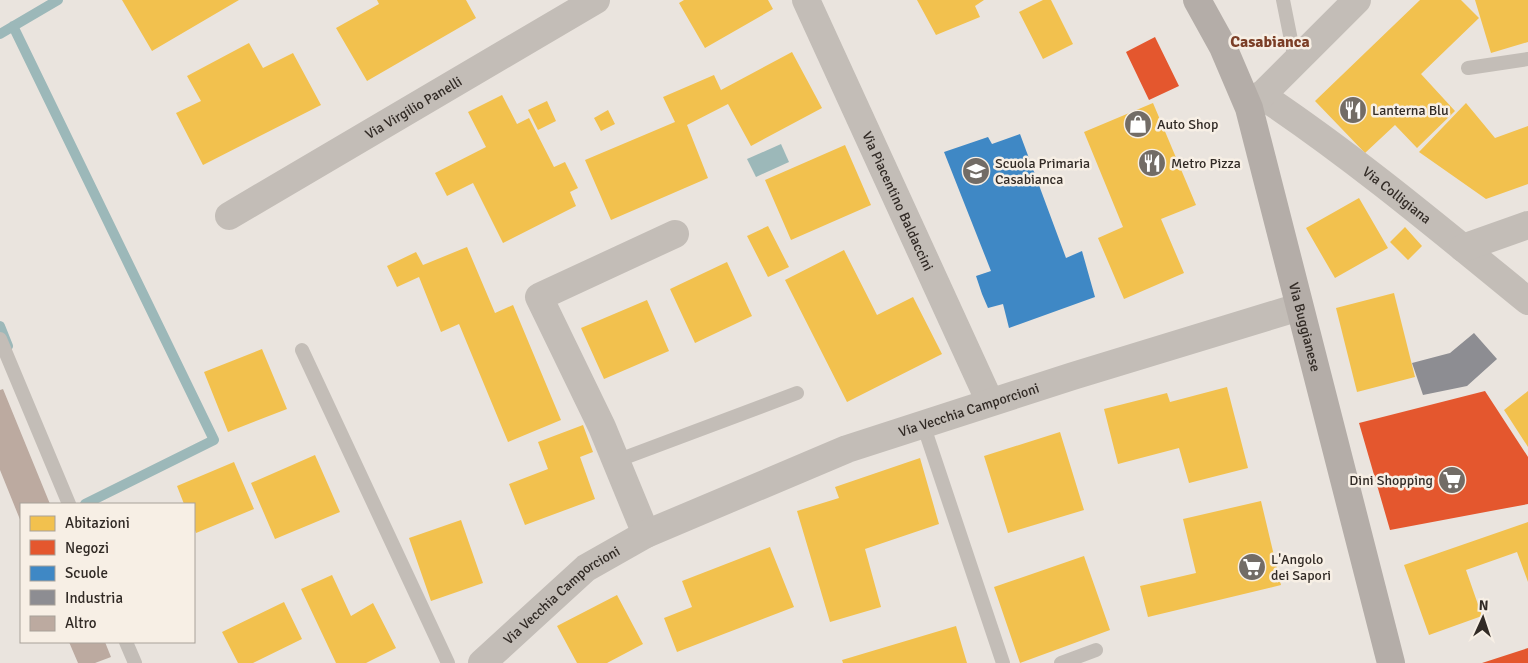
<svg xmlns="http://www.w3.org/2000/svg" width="1528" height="663" font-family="Signika,sans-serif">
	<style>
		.water { fill: #9cb8b9 }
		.homes { fill: #f2c14e }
		.shops { fill: #e4572e }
		.schools { fill: #3f88c5 }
		.industry { fill: #8d8d92 }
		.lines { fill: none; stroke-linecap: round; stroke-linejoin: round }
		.stream { stroke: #9cb8b9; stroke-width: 10 }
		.building { fill: #bcaaa0 }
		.service { stroke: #c3bdb7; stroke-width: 14 }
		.minor { stroke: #c3bdb7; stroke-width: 28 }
		.secondary { stroke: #b4ada8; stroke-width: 28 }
		.labels { text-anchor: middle; stroke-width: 5; stroke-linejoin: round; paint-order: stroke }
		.street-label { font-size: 14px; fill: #322b26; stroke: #f7efe5 }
		.poi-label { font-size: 14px; fill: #322b26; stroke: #f7efe5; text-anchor: start }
		.quarter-label { font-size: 16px; font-weight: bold; fill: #7b3e26; stroke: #f7efe5 }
	</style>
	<rect width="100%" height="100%" fill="#eae4de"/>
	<path class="water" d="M781,144l8,18 -33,15 -9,-18z"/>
	<path class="homes" d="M122,0h117l-87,51z
		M377,0h89l10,18 -109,63 -31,-53 43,-24z
		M684,0h84l5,9 -68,39 -26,-45z
		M917,0h67l-9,6 5,11 -44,18z
		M1043,0h8l22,44 -30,15 -24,-47z
		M1420,0h41l18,18 -58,56 34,37 -38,37 -22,-23 -30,28 -50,-52z
		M1475,0h53v42l-37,11z
		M249,43l14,25 30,-15 28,52 -118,60 -27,-52 25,-12 -14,-25z
		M792,52l30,56 -71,38 -23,-42 -41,21 21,53 -97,42 -26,-60 90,-38 -12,-25 51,-22 7,15z
		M502,95l15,29 12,-6 25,49 11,-5 13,26 -8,4 6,14 -73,37 -30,-60 -26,13 -12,-23 51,-26 -18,-35z
		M547,101l9,20 -18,9 -10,-20z
		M1153,103l43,102 -35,14 23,54 -60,26 -26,-61 25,-11 -39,-95z
		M1466,103l29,35 33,-12v58l-42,15 -67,-47z
		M608,110l7,14 -14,7 -7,-13z
		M845,145l26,60 -80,35 -26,-60z
		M1359,198l29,50 -53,30 -29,-50z
		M768,226l21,41 -21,10 -21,-41z
		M1405,227l17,19 -14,14 -18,-18z
		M467,247l28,66 18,-8 48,115 -53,22 -49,-118 -18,8 -22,-55 -22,10 -10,-21 29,-14 7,13z
		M844,250l33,65 36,-18 29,57 -95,48 -62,-122z
		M727,262l25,54 -57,27 -25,-54z
		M1394,293l21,84 -58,15 -21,-84z
		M647,300l22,51 -65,28 -23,-51z
		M262,349l25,60 -59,23 -24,-60z
		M1227,387l21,81 -59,15 -10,-35 -61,16 -14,-55 63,-16 3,9z
		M1528,391v56l-24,-37z
		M583,425l10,27 -13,5 15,42 -70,26 -16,-41 39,-15 -10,-27z
		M1060,432l24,78 -76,23 -24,-77z
		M315,455l25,57 -65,27 -24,-56z
		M920,458l19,66 -74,25 16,58 -51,15 -33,-111 42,-13 -4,-11z
		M234,462l20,47 -58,24 -2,-6v-23h-10l-7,-18z
		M1261,501l20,84 -133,32 -8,-31 56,-13 -13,-54z
		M461,520l22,63 -52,18 -22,-63z
		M1528,522v60l-11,-30 -51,18 16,46 -53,19 -25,-70z
		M770,547l24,60 -117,45 -13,-34 28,-11 -10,-26z
		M1084,556l26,74 -90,33 -26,-76z
		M332,575l19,41 22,-13 23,45 -30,15h-30l-35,-74z
		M617,595l26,49 -36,19h-30l-20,-37z
		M284,602l18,37 -49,24h-15l-16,-31z
		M956,626l11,37h-124l-1,-3z"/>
	<path class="shops" d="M1155,37l24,49 -30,14 -23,-48z
		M1485,391l43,66v47l-138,26 -31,-107z
		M1528,648v15h-46z"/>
	<path class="schools" d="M1020,134l46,124 16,-7 13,46 -86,31 -6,-24 -15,4 -6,-14 -6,-18 15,-5 -47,-119 44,-15 4,7z"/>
	<path class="industry" d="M1474,333l23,26 -30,27 -44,9 -11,-32 38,-10z"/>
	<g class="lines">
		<path class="stream" d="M13,26l201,414 -129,64
			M0,34l58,-34
			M0,326l8,20"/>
	</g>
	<path class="building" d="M3,389l47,115h-29v18l-21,-52v-80z
		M69,642h36l6,15 -16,6h-17z"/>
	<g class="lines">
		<path class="service" d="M1283,0l12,60
			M1468,68l60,-9
			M0,339l69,165
			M302,350l146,313
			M923,424l80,239
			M616,461l181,-68
			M126,642l9,21
			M1061,663l35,-13"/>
		<g class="minor">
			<path id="s1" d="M806,0l184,402"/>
			<path id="s2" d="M1261,95c93,62 180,135 267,206"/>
			<path d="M1250,107l107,-107"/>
			<path id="s3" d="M229,216l367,-216"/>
			<path d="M1463,248l65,-23"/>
			<path d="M646,534l-44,-107 -63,-130 136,-63"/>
			<path id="s4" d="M482,663l104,-95 60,-34 201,-85 226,-73 226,-69"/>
		</g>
		<path class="secondary" id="s5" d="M1197,0l26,47 26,61 142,555"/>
	</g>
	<defs>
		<g id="restaurant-disc" transform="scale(1.4375)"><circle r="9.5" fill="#726c66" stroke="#f7efe5"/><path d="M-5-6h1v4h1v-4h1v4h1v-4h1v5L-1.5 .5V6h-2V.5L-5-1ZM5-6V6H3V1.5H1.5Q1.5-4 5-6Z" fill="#fff"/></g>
		<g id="shop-disc" transform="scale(1.4375)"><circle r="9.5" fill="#726c66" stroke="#f7efe5"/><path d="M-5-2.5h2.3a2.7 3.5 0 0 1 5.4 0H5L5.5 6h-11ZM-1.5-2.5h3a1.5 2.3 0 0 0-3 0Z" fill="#fff"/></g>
		<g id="school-disc" transform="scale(1.4375)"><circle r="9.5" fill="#726c66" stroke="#f7efe5"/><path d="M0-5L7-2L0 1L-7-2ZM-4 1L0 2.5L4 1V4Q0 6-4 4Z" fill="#fff"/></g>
		<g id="supermarket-disc" transform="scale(1.4375)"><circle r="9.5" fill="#726c66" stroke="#f7efe5"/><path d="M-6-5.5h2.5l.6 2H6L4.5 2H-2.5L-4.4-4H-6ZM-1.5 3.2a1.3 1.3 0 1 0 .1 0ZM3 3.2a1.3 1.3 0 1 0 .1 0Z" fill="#fff"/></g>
	</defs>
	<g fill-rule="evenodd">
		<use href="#restaurant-disc" x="1353" y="110"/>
		<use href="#shop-disc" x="1138" y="124"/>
		<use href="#restaurant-disc" x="1152" y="163"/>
		<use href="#school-disc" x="976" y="171"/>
		<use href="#supermarket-disc" x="1452" y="480"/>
		<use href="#supermarket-disc" x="1252" y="567"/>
	</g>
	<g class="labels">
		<g class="street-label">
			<text dy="5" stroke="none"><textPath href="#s3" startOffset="214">Via Virgilio Panelli</textPath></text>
			<text dy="5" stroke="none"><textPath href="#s2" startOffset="169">Via Colligiana</textPath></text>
			<text dy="5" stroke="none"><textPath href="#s1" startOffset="221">Via Piacentino Baldaccini</textPath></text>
			<text dy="5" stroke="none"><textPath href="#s5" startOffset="346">Via Buggianese</textPath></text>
			<text dy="5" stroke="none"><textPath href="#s4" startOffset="556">Via Vecchia Camporcioni</textPath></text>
			<text dy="5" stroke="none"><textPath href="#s4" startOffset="105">Via Vecchia Camporcioni</textPath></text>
		</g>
		<g class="poi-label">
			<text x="1372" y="115">Lanterna Blu</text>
			<text x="1157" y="129">Auto Shop</text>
			<text x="995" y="168">Scuola Primaria<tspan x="995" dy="16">Casabianca</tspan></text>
			<text x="1171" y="168">Metro Pizza</text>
			<text x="1433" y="485" text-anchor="end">Dini Shopping</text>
			<text x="1271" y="564">L'Angolo<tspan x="1271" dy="16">dei Sapori</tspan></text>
		</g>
		<g class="quarter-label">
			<text x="1270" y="47">Casabianca</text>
		</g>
	</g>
	<rect x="20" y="503" width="175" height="140" fill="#f7efe5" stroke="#a8a199"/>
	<rect x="30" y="516" width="25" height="15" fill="#f2c14e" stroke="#a8a199"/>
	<text x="65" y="528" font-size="15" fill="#322b26">Abitazioni</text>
	<rect x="30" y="540" width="25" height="15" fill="#e4572e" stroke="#a8a199"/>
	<text x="65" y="553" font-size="15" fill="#322b26">Negozi</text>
	<rect x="30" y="566" width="25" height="15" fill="#3f88c5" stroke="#a8a199"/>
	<text x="65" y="578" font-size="15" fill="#322b26">Scuole</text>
	<rect x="30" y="590" width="25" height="15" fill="#8d8d92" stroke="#a8a199"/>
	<text x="65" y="603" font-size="15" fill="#322b26">Industria</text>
	<rect x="30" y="616" width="25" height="15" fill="#bcaaa0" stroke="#a8a199"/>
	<text x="65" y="628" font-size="15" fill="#322b26">Altro</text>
	<g transform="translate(1483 618) rotate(3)" stroke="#f7efe5" stroke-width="4" paint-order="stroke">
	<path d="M0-4L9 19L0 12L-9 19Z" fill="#322b26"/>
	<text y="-8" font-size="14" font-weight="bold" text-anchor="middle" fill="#322b26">N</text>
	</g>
</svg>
